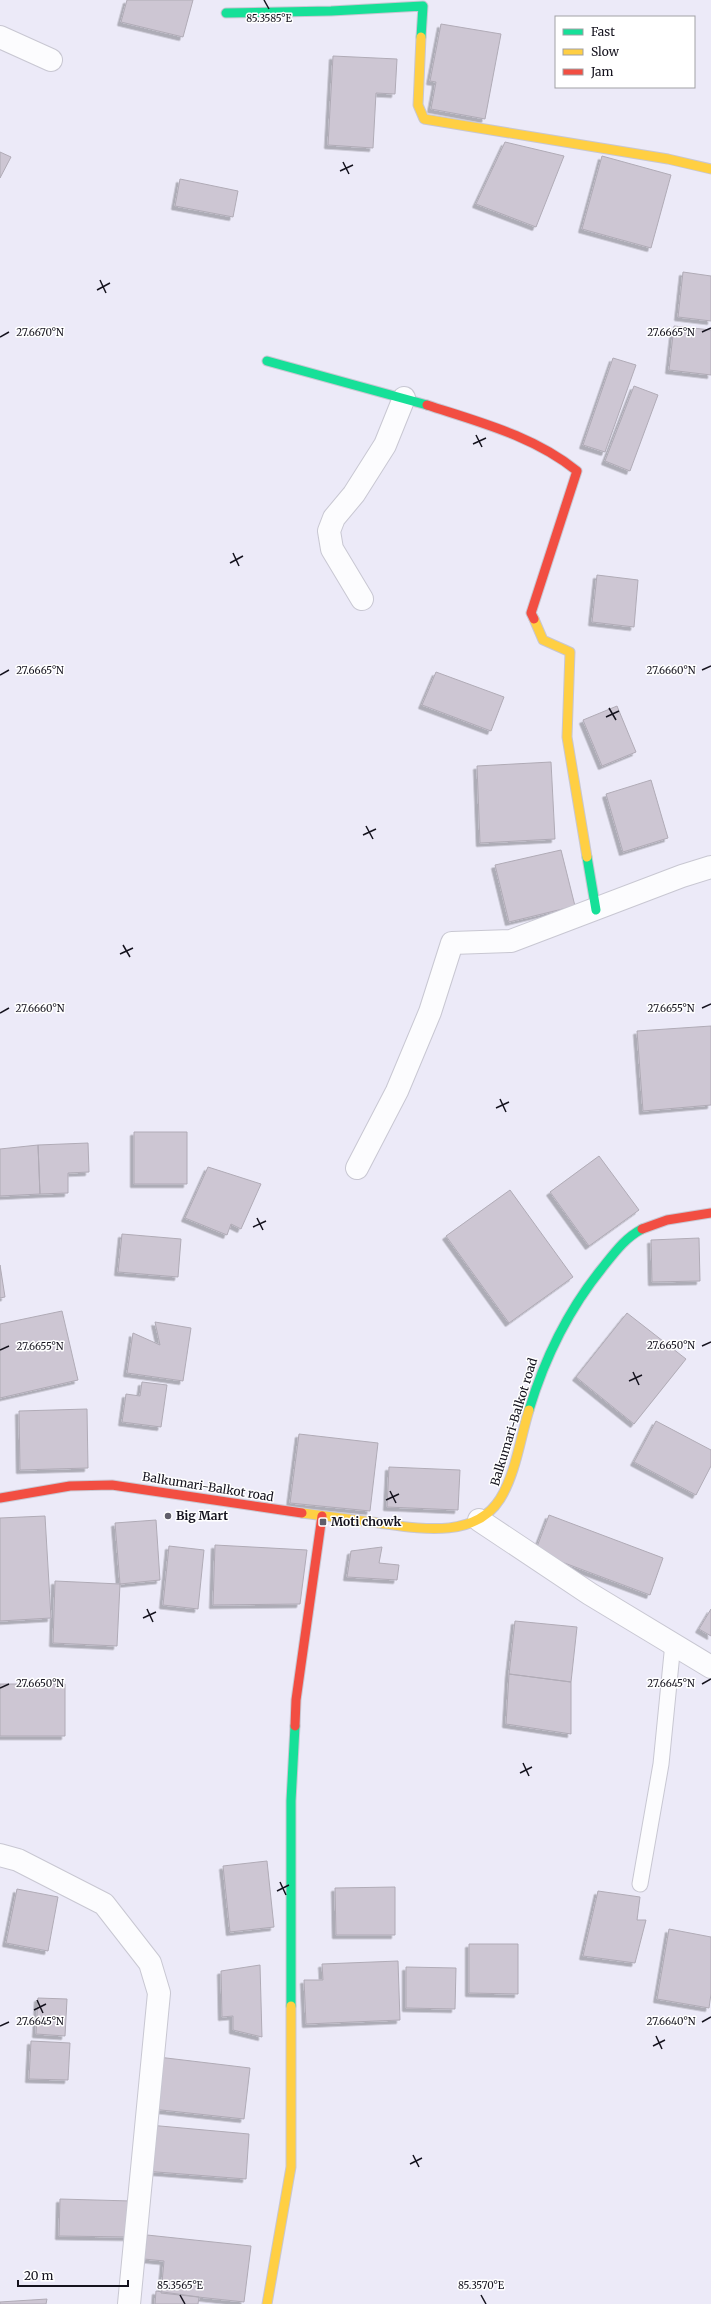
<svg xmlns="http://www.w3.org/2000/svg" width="711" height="2304" font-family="Merriweather,serif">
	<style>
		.building { fill: #cdc6d3; stroke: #b0abb6; filter: url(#shadow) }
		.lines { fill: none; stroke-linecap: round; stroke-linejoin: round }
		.lane-casing { stroke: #c8c7d2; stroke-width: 17 }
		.street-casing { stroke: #c8c7d2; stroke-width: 24 }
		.fast-casing { stroke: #c8c7d2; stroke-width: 11 }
		.slow-casing { stroke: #c8c7d2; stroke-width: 11 }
		.jam-casing { stroke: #c8c7d2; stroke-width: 11 }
		.lane { stroke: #fcfcfe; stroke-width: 15 }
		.street { stroke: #fcfcfe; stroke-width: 22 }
		.fast { stroke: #16e098; stroke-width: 9 }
		.slow { stroke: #ffcf43; stroke-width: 9 }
		.jam { stroke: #f24e42; stroke-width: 9 }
		.ticks { fill: none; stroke: #15131e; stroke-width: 1.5 }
		.poi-dot { fill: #605e6a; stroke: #fff; stroke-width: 1.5 }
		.labels { text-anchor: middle; stroke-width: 3; stroke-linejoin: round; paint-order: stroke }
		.street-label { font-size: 12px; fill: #15131e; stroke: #fff }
		.poi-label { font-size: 12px; font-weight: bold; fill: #15131e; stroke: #fff; text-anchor: start }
		.ticks-label { font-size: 10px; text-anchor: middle; fill: #15131e; stroke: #fff; stroke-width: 3; stroke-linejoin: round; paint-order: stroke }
	</style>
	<defs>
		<filter id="shadow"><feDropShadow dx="-3.5" dy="3.5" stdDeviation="0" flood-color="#0004"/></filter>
	</defs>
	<rect width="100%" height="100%" fill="#eceaf8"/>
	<path class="building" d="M127,0h66l-10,37 -62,-15z
		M441,24l60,10 -16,85 -54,-10 5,-27 -6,-1z
		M333,56l64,3 -2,35 -19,-1 -3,55 -45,-3z
		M505,142l59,14 -28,71 -60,-23z
		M0,152l11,5 -11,21z
		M602,156l69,19 -20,73 -69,-19z
		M180,179l58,12 -5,26 -58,-11z
		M683,272l28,4v45l-33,-4z
		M674,326l37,4v45l-42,-5z
		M613,358l23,7 -31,87 -22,-7z
		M634,386l24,9 -28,76 -25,-10z
		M597,575l41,5 -4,47 -42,-5z
		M436,672l68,25 -13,34 -69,-26z
		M617,706l19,46 -34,14 -19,-46z
		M551,762l4,77 -75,4 -3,-77z
		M651,780l17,58 -45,14 -17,-58z
		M561,850l14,56 -66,16 -14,-57z
		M711,1026v79l-68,6 -6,-80z
		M134,1132h53v52h-53z
		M88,1143l1,29 -21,1v20l-28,1 -2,-49z
		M38,1145l2,49 -40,2v-47z
		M599,1156l40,54 -50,36 -39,-54z
		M208,1167l53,17 -20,45 -10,-5 -4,11 -42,-17z
		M510,1190l63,87 -64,46 -63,-87z
		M122,1234l59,5 -3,38 -60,-5z
		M699,1238l1,43 -48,1 -1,-42z
		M0,1265l5,32 -5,1z
		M62,1311l16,69 -78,18v-74z
		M627,1313l59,46 -52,65 -58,-47z
		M155,1322l36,6 -8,53 -56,-8 6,-40 27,12z
		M142,1382l25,3 -6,42 -39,-5 4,-28 14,2z
		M87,1409l1,59 -68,2 -1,-59z
		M656,1421l55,29v16l-15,29 -62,-33z
		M299,1434l79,9 -8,68 -80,-8z
		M389,1467l71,3 -2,40 -71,-3z
		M549,1515l114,43 -13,37 -115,-43z
		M45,1516l6,102 -51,3v-103z
		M156,1520l4,60 -40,4 -5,-61z
		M215,1545l92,5 -7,54 -87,1z
		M169,1546l35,4 -6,59 -35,-4z
		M382,1547l-3,16 20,2 -2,15 -50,-3 4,-26z
		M55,1581l65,3 -3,62 -64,-3z
		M711,1609v27l-12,-7z
		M515,1621l62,6 -6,55 -62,-8z
		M509,1674l62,8v52l-65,-10z
		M0,1684h65v52h-65z
		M267,1861l7,66 -44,5 -7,-66z
		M395,1887v48h-59l-1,-47z
		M17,1889l41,8 -10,54 -42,-8z
		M598,1891l42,6 -3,23h9l-11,43 -52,-7z
		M669,1929l42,8v57l-2,14 -52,-9z
		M469,1944h49v50l-49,-1z
		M398,1961l2,59 -94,4 -2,-44h19l-1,-16z
		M260,1965l2,72 -29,-7v-14l-11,1 -1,-46z
		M406,1967l50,1 -1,41 -49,-1z
		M38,1998l29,1 -2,37 -29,-2z
		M31,2041l39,2 -2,37 -39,-1z
		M158,2057l92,11 -6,51 -92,-10z
		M149,2125l100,9 -3,45 -102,-8z
		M60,2199l71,2 -1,36 -71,-1z
		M147,2235l104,11 -7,56 -83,-9 3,-32 -20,-2z
		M156,2291l43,6 -1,7h-43z
		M47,2299l-1,5h-46v-2z"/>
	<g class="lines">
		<g class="lane-casing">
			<path id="lane" d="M640,1884l21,-120 12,-121"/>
		</g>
		<g class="street-casing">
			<path id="street" d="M0,37l51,23
				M362,599l-30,-50 -3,-18 5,-13 20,-24 31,-49 19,-47
				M357,1168l40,-77 33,-79 22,-69 59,-2 171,-65 29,-9
				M479,1520l111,74 121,73
				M0,1855l18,5 86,44 46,59 9,30 -30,311"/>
		</g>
		<g class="fast-casing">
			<path id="fast" d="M226,13l105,-2 92,-5 -2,31
				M267,361l160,44
				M587,857l9,53
				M529,1410c16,-53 39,-100 74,-143 12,-15 22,-29 39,-38
				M291,2006v-205l4,-75"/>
		</g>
		<g class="slow-casing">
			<path id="slow" d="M421,37l-3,68 6,14 244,40 43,10
				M534,619l9,21 27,12 -3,85 20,120
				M302,1513c23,3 46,6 69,9 41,5 102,20 129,-23 16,-26 20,-60 29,-89
				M267,2304l24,-137v-161"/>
		</g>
		<g class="jam-casing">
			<path id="jam" d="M427,405c52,17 107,31 150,66l-46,142 3,6
				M642,1229l25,-9 44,-7
				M0,1498l70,-12 42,-1 190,28
				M295,1726l1,-26 26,-184"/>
		</g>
		<use href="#lane" class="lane"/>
		<use href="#street" class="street"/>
		<use href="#fast" class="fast"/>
		<use href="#slow" class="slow"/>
		<use href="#jam" class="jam"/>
	</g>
	<path class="ticks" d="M264,0l5,9M343,162l6,12M340,171l13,-6M100,280l6,13M97,290l13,-7M702,332l9,-4M0,337l9,-5M476,435l6,12M473,444l13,-6M233,553l6,13M230,563l13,-7M702,670l9,-4M0,675l9,-5M609,708l7,12M606,717l13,-6M366,826l7,13M363,835l13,-6M123,945l7,12M120,954l13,-6M702,1008l9,-4M0,1013l9,-5M500,1099l6,13M496,1108l13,-6M257,1218l6,12M253,1227l13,-6M702,1346l9,-4M0,1350l9,-4M633,1372l6,13M629,1381l13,-6M390,1491l6,12M386,1500l13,-6M147,1609l6,13M143,1618l13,-6M702,1684l9,-5M0,1688l9,-4M523,1763l6,13M520,1773l12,-6M280,1882l6,13M277,1891l12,-6M37,2000l6,13M34,2010l12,-6M702,2022l9,-5M0,2026l9,-4M656,2036l6,13M653,2046l12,-6M413,2155l6,12M410,2164l12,-6M180,2295l5,9M481,2295l5,9"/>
	<g class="poi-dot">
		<circle cx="168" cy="1516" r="4"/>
		<rect x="319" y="1518" width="8" height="8" rx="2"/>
	</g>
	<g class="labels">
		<g class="street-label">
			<text transform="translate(514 1422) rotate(-73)" y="4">Balkumari-Balkot road</text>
			<text transform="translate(208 1487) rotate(9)" y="4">Balkumari-Balkot road</text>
		</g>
		<g class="poi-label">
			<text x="176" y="1520">Big Mart</text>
			<text x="331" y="1526">Moti chowk</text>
		</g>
	</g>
	<g class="ticks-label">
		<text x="269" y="22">85.3585°E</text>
		<text x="671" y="336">27.6665°N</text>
		<text x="40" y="336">27.6670°N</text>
		<text x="671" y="674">27.6660°N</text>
		<text x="40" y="674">27.6665°N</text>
		<text x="671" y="1012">27.6655°N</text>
		<text x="40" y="1012">27.6660°N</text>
		<text x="671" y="1349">27.6650°N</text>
		<text x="40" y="1350">27.6655°N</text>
		<text x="671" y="1687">27.6645°N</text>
		<text x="40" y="1687">27.6650°N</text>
		<text x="671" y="2025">27.6640°N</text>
		<text x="40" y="2025">27.6645°N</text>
		<text x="180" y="2289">85.3565°E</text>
		<text x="481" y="2289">85.3570°E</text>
	</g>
	<rect x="555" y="16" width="140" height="72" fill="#ffffff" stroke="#a1a1a5"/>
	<rect x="563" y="29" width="20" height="6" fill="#16e098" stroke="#a1a1a5"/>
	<text x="591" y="36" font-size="12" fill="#15131e">Fast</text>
	<rect x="563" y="49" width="20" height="6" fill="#ffcf43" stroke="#a1a1a5"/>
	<text x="591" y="56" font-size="12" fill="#15131e">Slow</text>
	<rect x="563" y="69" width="20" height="6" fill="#f24e42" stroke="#a1a1a5"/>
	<text x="591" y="76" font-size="12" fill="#15131e">Jam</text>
	<path d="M18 2280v6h110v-6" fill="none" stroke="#15131e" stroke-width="2"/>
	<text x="24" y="2280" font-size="12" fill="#15131e" stroke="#ffffff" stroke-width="3" paint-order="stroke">20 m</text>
</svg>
